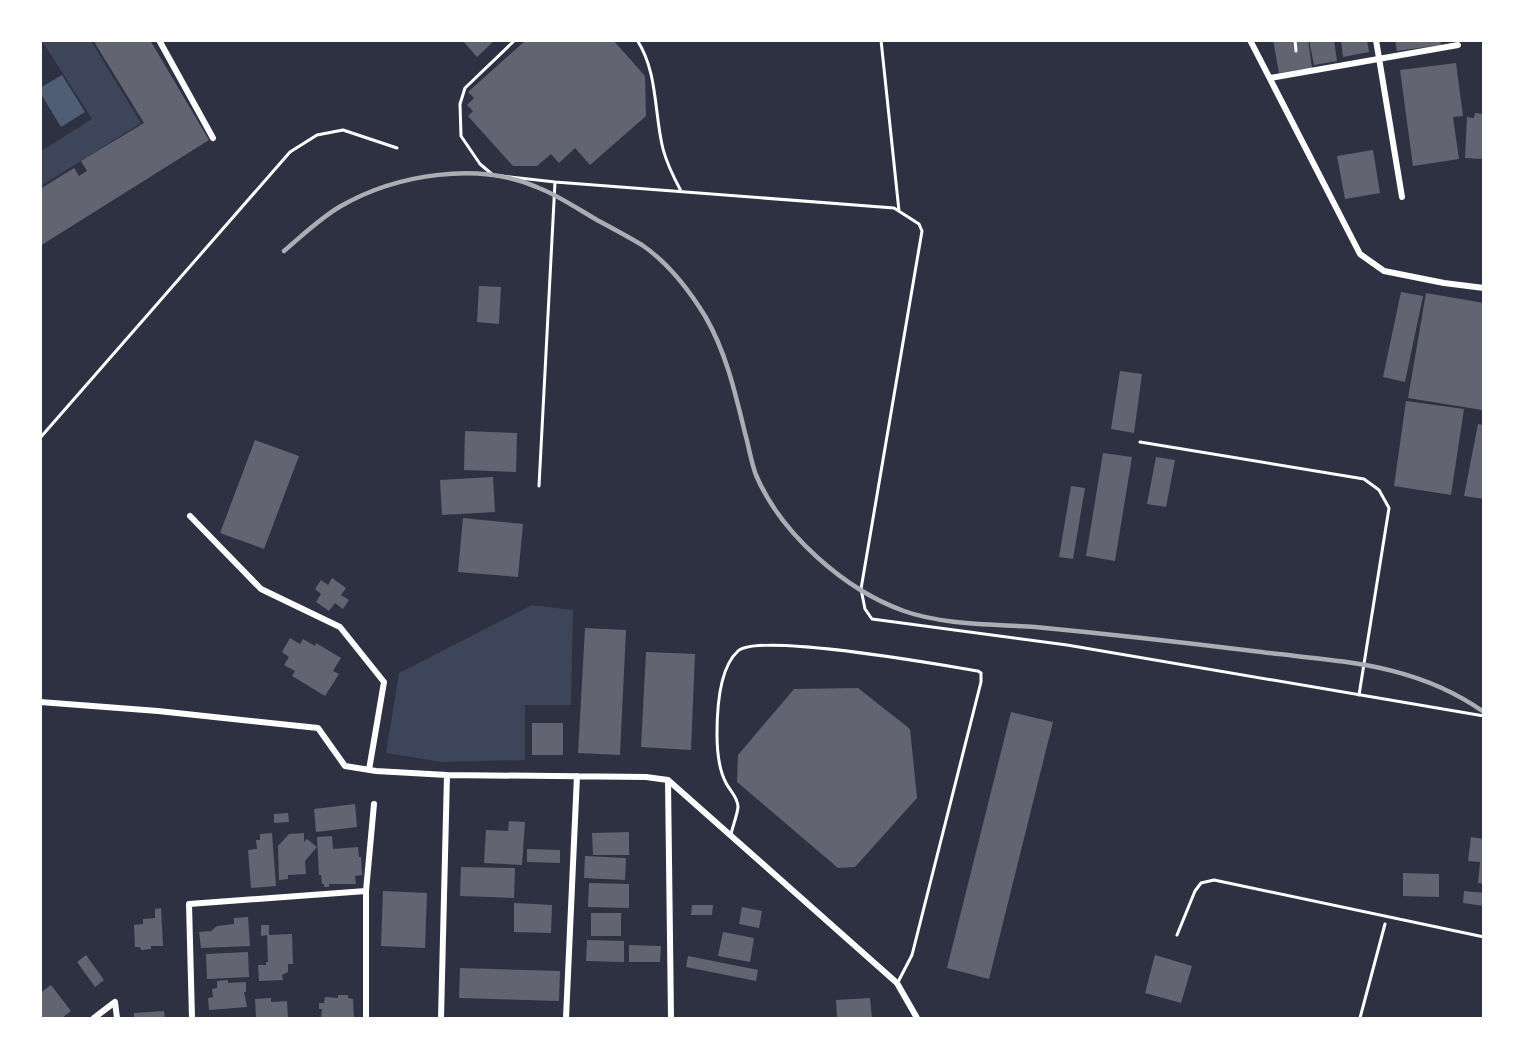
<svg xmlns="http://www.w3.org/2000/svg" width="1524" height="1059" font-family="Barlow,sans-serif">
	<style>
		.green { fill: #3c4559 }
		.water { fill: #4f5d75 }
		.building { fill: #626471 }
		.lines { fill: none; stroke-linecap: round; stroke-linejoin: round }
		.path { stroke: #fff; stroke-width: 3 }
		.service { stroke: #fff; stroke-width: 3 }
		.minor { stroke: #fff; stroke-width: 6 }
		.rail { stroke: #abadb3; stroke-width: 4.5 }
	</style>
	<rect width="100%" height="100%" fill="#2d3142"/>
	<path class="green" d="M42,41h49l50,82 -100,63v-35l51,-32z
		M532,605l41,5 -2,95h-46v55l-84,2 -55,-9 13,-80z"/>
	<path class="water" d="M62,75l23,37 -24,15 -20,-33 -1,-6z"/>
	<path class="building" d="M93,40h57l59,100 -169,106v-57l34,-21 5,8 8,-5 -6,-10 63,-38z
		M462,40h33l-18,17z
		M526,40h87l32,36 1,40 -56,49 -15,-17 -16,15 -8,-9 -14,12h-24l-45,-50 5,-5 -6,-6 7,-7 -6,-6z
		M1273,40h35l4,28 -33,5z
		M1309,40h25l3,21 -23,4z
		M1341,40h26l2,12 -26,5z
		M1395,40h45l1,5 -44,6z
		M1456,63l7,53 -10,1 6,42 -46,7 -13,-96z
		M1475,113l9,1v45l-19,-1 2,-41 7,1z
		M1373,150l7,43 -35,6 -8,-43z
		M479,286l22,1 -2,37 -22,-2z
		M1401,292l22,4 -18,86 -22,-5z
		M1426,293l58,10v95l-2,12 -74,-12z
		M1120,371l22,3 -8,59 -23,-4z
		M1406,401l58,8 -13,86 -57,-9z
		M1478,424l6,1v74l-20,-3z
		M465,431l52,2 -1,39 -52,-2z
		M255,440l44,16 -35,93 -44,-16z
		M1103,453l29,4 -17,104 -29,-5z
		M1156,457l19,3 -9,47 -19,-3z
		M493,477l2,35 -53,3 -2,-35z
		M1071,486l14,2 -12,71 -14,-2z
		M463,518l60,6 -5,53 -60,-5z
		M332,578l14,10 -5,7 8,5 -6,9 -8,-6 -6,8 -13,-9 5,-8 -6,-5 6,-9 7,5z
		M585,628l41,2 -6,125 -42,-2z
		M290,638l10,6 3,-5 12,7 1,-3 25,15 -8,13 6,3 -14,22 -33,-20 3,-5 -11,-6 5,-8 -7,-5z
		M646,652l49,2 -4,96 -50,-3z
		M858,688l52,41 7,69 -62,69 -17,1 -101,-86 1,-27 56,-66z
		M1011,712l42,10 -64,257 -42,-11z
		M532,723h31v32h-31z
		M355,804l2,23 -41,5 -2,-23z
		M288,813l1,9 -15,1v-9z
		M509,821l16,1 -3,43 -38,-2 2,-33 22,1z
		M629,832v23h-36l-1,-22z
		M272,833l4,53 -25,2 -3,-38 9,-1 -1,-9h4v-6z
		M304,833v9l3,-3 10,8 -12,14 1,13 -18,1v4l-9,1 -1,-34 11,-12z
		M332,836l1,13 25,-2 1,10h2l1,18 -7,1 1,8h-27v3h-5v-3h-2l-1,-9h-2l-2,-38z
		M1471,837l13,2v45l-6,-1 2,-21 -12,-1z
		M527,849l33,1v13l-33,-1z
		M585,856l41,2 -1,22 -41,-2z
		M461,867l54,1 -1,30 -54,-2z
		M1403,873l36,1v23l-36,-1z
		M589,883l40,1v24l-41,-1z
		M383,891l44,2 -2,55 -44,-2z
		M1464,891l20,2v13l-21,-3z
		M514,903l38,2 -1,28 -37,-1z
		M692,905h21l-1,10h-21z
		M742,907l20,4 -3,17 -20,-4z
		M161,908l2,38h-12v3l-10,1 -1,-3h-5l-1,-22 9,-1v-5l12,-1v-9z
		M591,913h30v23h-30z
		M248,917l2,29 -49,2 -2,-16 12,-1 6,-5 17,-2v-6z
		M261,925h8v10l23,-1 1,30h-5v8l-6,3 1,5 -24,1 -1,-16h8v-3h2l-1,-27 -6,1z
		M723,932l31,6 -4,24 -32,-6z
		M587,940l37,1v21l-38,-1z
		M629,945l32,1 -1,16h-31z
		M248,952l1,25 -42,2 -1,-25z
		M86,955l18,25 -9,7 -18,-25z
		M1155,955l37,11 -11,37 -36,-10z
		M688,956l70,14 -2,11 -70,-14z
		M460,968l100,3 -1,30 -100,-3z
		M228,980v3l18,-1v10h-2l3,15 -38,3 -1,-12 5,-1 -1,-8 5,-1v-7z
		M51,985l20,26 -9,7h-18l-4,-3v-22z
		M338,995h10v3l5,1 1,19h-33l1,-9h-3v-6h5l1,-6 13,1z
		M271,998v4l16,-1 1,17h-32l-1,-19z
		M870,998l2,20h-35l-1,-18z
		M164,1011l1,7h-31v-5z"/>
	<g class="lines">
		<path class="path" d="M1295,40l1,11
			M1360,1018l25,-94"/>
		<path class="service" d="M515,40l-50,48 -5,16 1,32 19,28 13,11 62,7 339,26 25,16 3,7 -61,358 4,20 7,10 195,26 417,71
			M637,40c21,32 17,73 26,109 4,15 11,29 18,42
			M881,40l18,171
			M40,438l250,-286 27,-17 26,-5 54,18
			M1140,442l224,37 15,11 10,18 -30,187
			M539,486l16,-304
			M731,834c2,-9 6,-18 7,-27 0,-10 -8,-16 -12,-24 -8,-15 -9,-33 -9,-49 0,-24 2,-66 21,-83 21,-19 203,14 240,20l3,2v9l-69,273 -14,27
			M1177,935l18,-44 6,-8 13,-3 270,57"/>
		<path class="minor" d="M159,40l54,98
			M1250,40l110,214 24,17 60,12 40,5
			M1376,40l26,157
			M1270,78l188,-33
			M190,516l71,73 79,38 44,55 -15,88
			M40,702l118,9 160,17 27,38 31,5 71,4 199,2 22,3 229,203 20,35
			M668,780l3,238
			M115,1002l2,16
			M94,1018l21,-16
			M192,1018l-3,-114 177,-13
			M366,1018v-127l8,-87
			M441,1018l6,-243
			M566,1018l11,-242"/>
		<path class="rail" d="M284,251c19,-16 36,-33 57,-45 56,-32 138,-45 198,-18 20,8 39,21 58,32 15,8 30,16 45,25 25,17 47,45 63,71 21,36 30,76 40,117 4,14 6,29 11,42 25,59 89,115 148,136 39,14 89,13 131,16 73,7 145,15 218,24 85,11 158,10 231,61"/>
	</g>
	<rect width="1524" height="1059" fill="none" stroke="#ffffff" stroke-width="84"/>
</svg>
